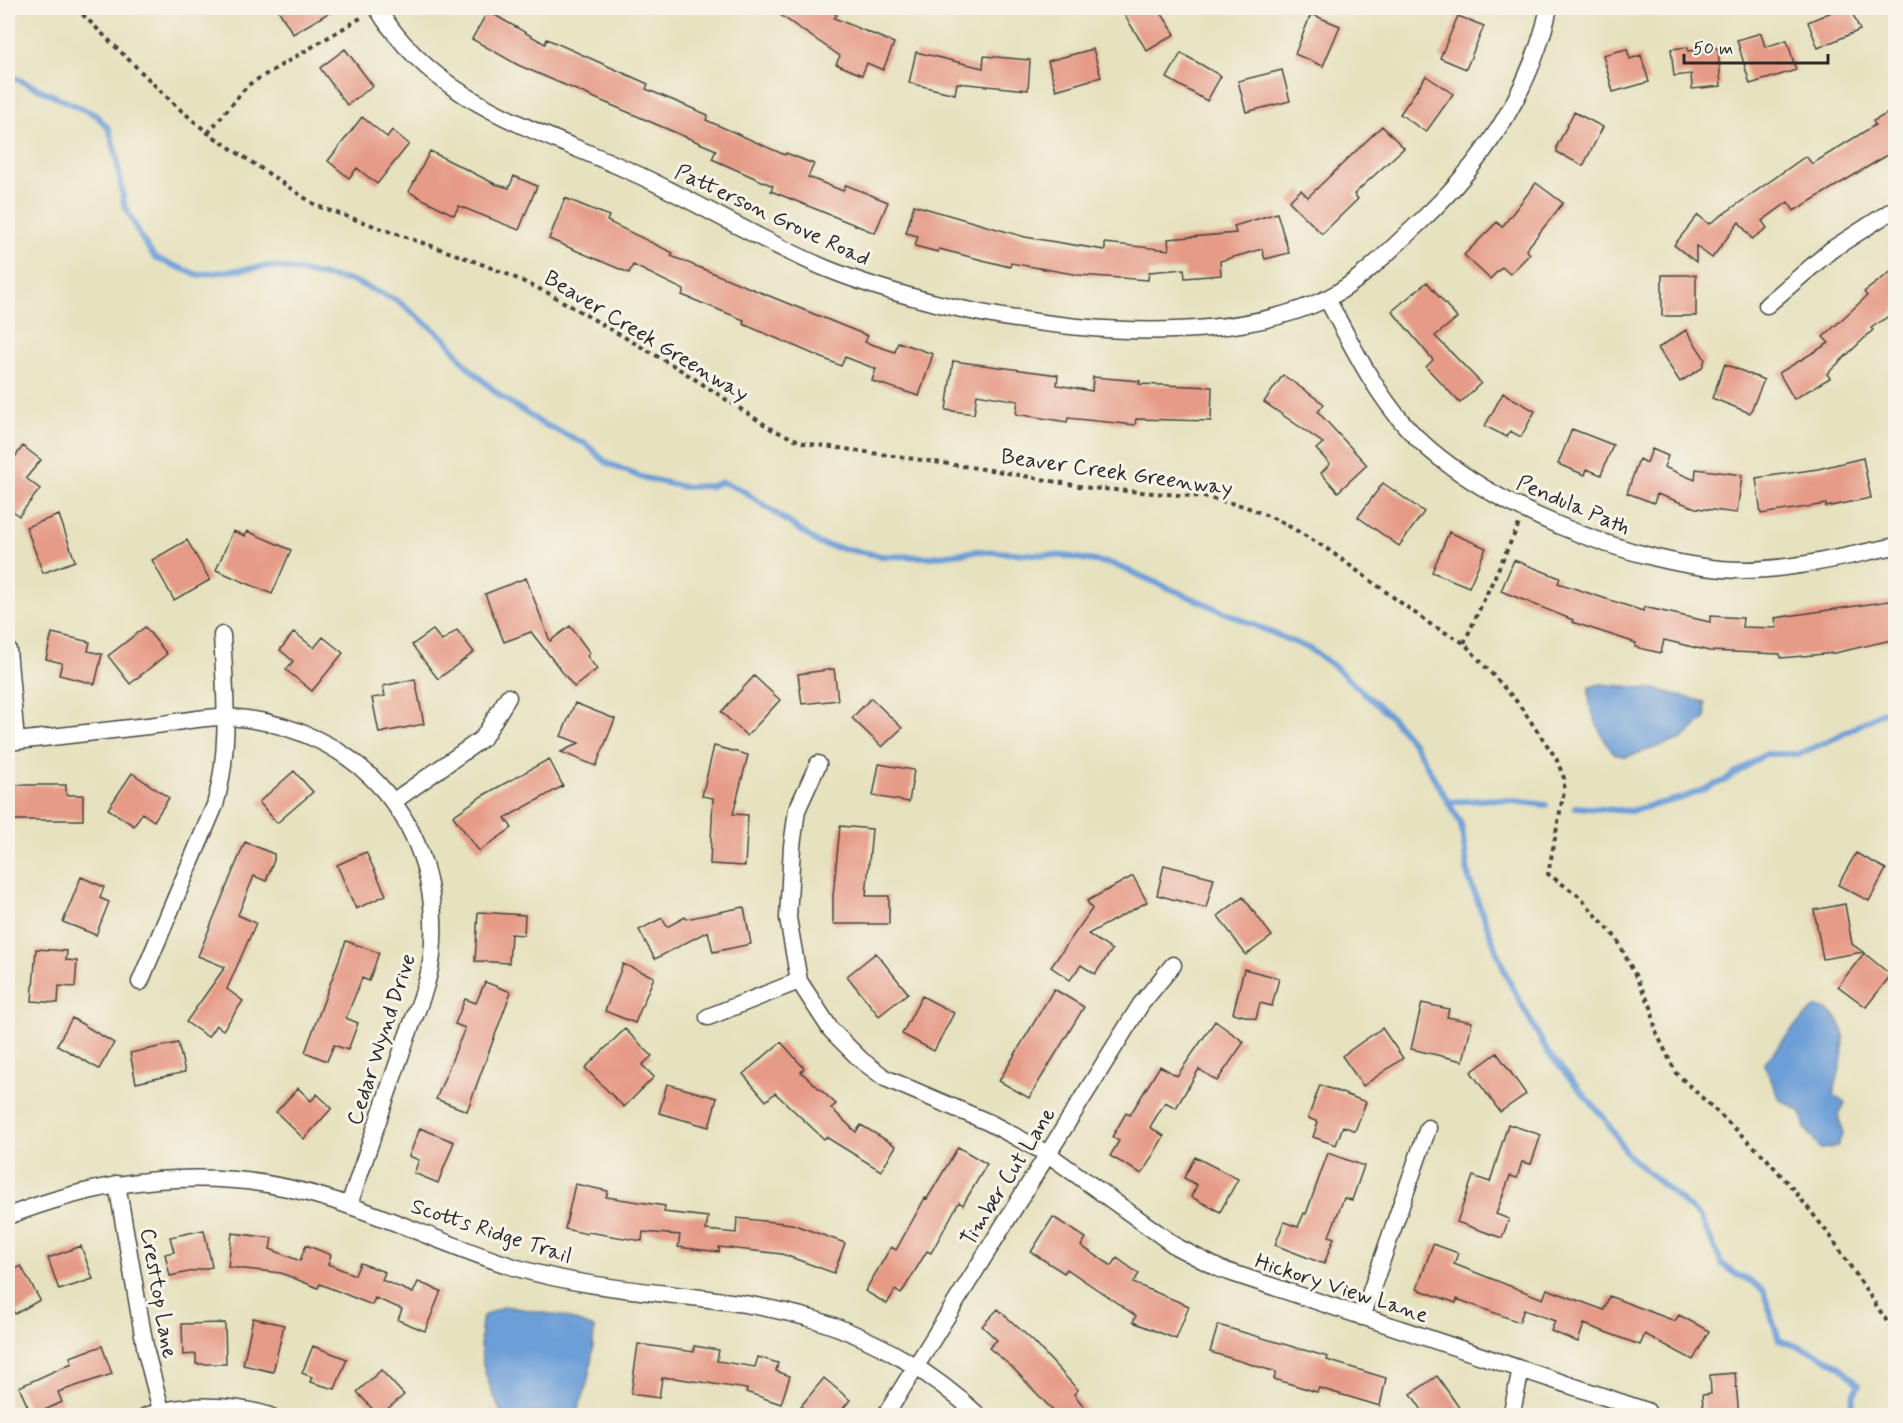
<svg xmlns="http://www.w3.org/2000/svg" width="1903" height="1423" font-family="Mynerve,sans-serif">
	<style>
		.water { fill: #6c9ed7; stroke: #4c6481; stroke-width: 1.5 }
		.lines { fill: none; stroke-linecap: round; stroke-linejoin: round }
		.stream { stroke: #6c9ed7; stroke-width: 6 }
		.building { fill: #e69b87 }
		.minor-casing { stroke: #474641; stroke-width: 19 }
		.path { stroke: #474641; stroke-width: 4; stroke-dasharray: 4.5 4.5; stroke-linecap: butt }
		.minor { stroke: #fff; stroke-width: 16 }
		.labels { text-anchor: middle; stroke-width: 6; stroke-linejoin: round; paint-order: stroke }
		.street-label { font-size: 22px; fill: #2b2b2b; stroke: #f7f3e8 }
	</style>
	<rect width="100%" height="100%" fill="#f7f3e8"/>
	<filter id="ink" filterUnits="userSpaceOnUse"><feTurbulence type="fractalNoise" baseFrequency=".0167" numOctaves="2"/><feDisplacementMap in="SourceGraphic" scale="12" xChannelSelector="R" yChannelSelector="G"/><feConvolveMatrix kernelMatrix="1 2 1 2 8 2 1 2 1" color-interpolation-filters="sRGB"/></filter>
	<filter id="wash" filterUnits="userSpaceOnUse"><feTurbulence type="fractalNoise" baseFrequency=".008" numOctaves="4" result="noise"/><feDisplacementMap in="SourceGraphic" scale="24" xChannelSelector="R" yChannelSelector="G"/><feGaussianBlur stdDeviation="1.35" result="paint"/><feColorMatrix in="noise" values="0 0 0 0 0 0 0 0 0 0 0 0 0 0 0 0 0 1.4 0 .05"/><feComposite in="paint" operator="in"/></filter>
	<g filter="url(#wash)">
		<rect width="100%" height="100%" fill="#e6e1be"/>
		<path class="water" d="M1601,684l54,5 50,13 1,16 -24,21 -56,18 -12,-3c-13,-17 -27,-46 -25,-67z
			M1816,1007c44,8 24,61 17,88l12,8 -6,11 4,19 -6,13 -16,4 -16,-22 -4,-16 -21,-13 -16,-35 30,-37z
			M504,1306l58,10 32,12c-1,31 -5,60 -19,87h-73c-15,-34 -27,-60 -19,-99z"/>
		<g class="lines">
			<path class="stream" d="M8,75l88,40 13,14 7,24 8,51 18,35 13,19 43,17 72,-9 83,15 45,20 49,39 19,25 34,31 41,27 45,21 21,19 34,14 43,10 27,-1 11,-4 20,8 78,54 62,12 50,1 45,-6 87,5 49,8 197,85 25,18 57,51 24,29 45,77 8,55 38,98 41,76 57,66 23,36 72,62 22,47 15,11 16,7 11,10 15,48c35,12 54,16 80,45l-6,11 -4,20
				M1449,802l47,-3 50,6
				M1575,807l55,4 52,-13 42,-17 41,-27h34l38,-17 59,-32"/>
		</g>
		<g id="blocks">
			<path class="building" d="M277,8h60l-44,26z
				M770,8h57l10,7 -3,3 60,25 -11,27 -16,-7 -5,12 -26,-11 4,-8z
				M1132,8h26l17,26 -28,17 -24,-38z
				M1841,8h9l10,22 -42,18 -10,-26z
				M488,11l57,33 2,-5 101,45 -2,5 62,26 -2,5 79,35 1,-2 28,11 -6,13 35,14 3,-6 42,17 -13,31 -104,-42 2,-5 -61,-27 4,-9 -198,-85 -46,-26z
				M1311,14l29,12 -17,40 -28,-12z
				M1458,16l26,10 -18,43 -26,-11z
				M1761,33l4,14 22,-7 9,30 -46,14 -13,-44z
				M1688,47v4l30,-3 3,38 -29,3 -1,-15 -17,2 -3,-27z
				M345,49l28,37 -26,19 -27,-37z
				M1093,49l8,28 -45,13 -8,-29z
				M1627,49l3,10 11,-4 8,27 -36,10 -10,-37z
				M916,52l67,16 1,-12 46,4 -2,30 -71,-7 -2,11 -46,-11z
				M1181,53l40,23 -14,25 -40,-23z
				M1282,70l8,31 -44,11 -8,-31z
				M1426,76l27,18 -27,38 -26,-18z
				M1896,109v41l-102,61 -6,-9 -26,19 5,7 -15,11 -13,-17 -27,36 -16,-12v16l-22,-17 24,-30 11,9 97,-68 6,8 63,-39 -2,-4z
				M1574,112l29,15 -20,39 -26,-14v-6z
				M362,117l25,20 5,-7 17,14 -32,40 -20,-16 -8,10 -21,-17z
				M1382,126l22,22 -50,46 4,5 -36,35 -33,-33 12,-11 7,7z
				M430,151l65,33 14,4 5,-12 23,10 -18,44 -60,-24 -5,9 -45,-23z
				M1536,183l27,20 -37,47 4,4 -20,20 -8,-7 -12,12 -26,-24 33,-33 5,5z
				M565,198l44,18 -2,5 66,32 -2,3 197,80 -3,6 30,10 3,-10 35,12 -14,42 -47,-15 4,-12 -31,-12 -4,9 -98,-42 1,-4 -62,-25 2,-5 -51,-25 -4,8 -80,-34z
				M914,205l111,32 80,13v-7l64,7 -1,-11 68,-6 -2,-7 43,-13 12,40 -24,6 -3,-10 -42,12 1,14 -36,3 -1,-9 -35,3 -1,8 -69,-5 -68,-12 -1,4 -71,-18 -1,3 -23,-6 3,-10 -12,-3z
				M1896,268v43l-25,17 2,2 -46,44 3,4 -36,21 -15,-26 50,-30 -6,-6 44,-41 -3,-4z
				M1662,275h34v41h-34z
				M1427,282l30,36 -22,18 46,47 -21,20 -34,-36 7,-7 -41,-49z
				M1686,330l19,29 -3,9 -22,14 -22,-34z
				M953,361l105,14 -1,10 35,6 1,-14 47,4 -1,3 73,3 -1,34 -75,-2 -1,6 -67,-7 -1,4 -51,-8 2,-13 -41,-7 -3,20 -28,-4z
				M1725,364l39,16 -14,33 -38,-15z
				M1283,375l41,29 -6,8 49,53 -29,27 -17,-19 9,-9 -14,-15 7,-6 -59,-41z
				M1503,393l32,18 -14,26 -11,-6 -3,6 -22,-11z
				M1572,429l41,16 -12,30 -14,-6 -2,6 -27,-11z
				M23,446l18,14 -15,18 14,11 -21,27 -11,-9v-41z
				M1652,449l16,7 -4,11 31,13 1,-11 46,6 -5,38 -41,-5 -39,-14 -3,9 -27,-10 12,-34 8,4z
				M1863,458l8,40 -45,9v-3l-65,10 -5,-36 62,-9z
				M1383,483l41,29 -25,34 -41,-29z
				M59,515l16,46 -32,12 -17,-46z
				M233,531l12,5 2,-5 44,19 -19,44 -56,-24z
				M1449,532l37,16 -17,39 -37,-15z
				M187,540l23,40 -36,20 -22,-40z
				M1514,560l46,18 -2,5 85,28 1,-4 66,15v-6l33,2 -1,9 35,1 -2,-10 121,-18v39l-61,14 -54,5 -1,-4 -71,-3 -45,-11 -3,13 -26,-6 1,-4 -64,-21 1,-2 -72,-29z
				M526,578l24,63 20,-15 20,27 -3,3 10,13 -23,18 -43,-55 -27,10 -19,-48z
				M145,627l22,27 -37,30 -22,-28z
				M433,630l9,11 15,-11 17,22 -36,27 -26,-34z
				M294,632l20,16 9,-11 20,16 -31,38 -26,-21 7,-9 -13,-11z
				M52,633l38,9 -2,9 14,3 -7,30 -36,-9 3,-12 -16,-4z
				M834,669l4,31 -36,4 -4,-30z
				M754,676l26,24 -33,36 -26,-24z
				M415,679l9,45 -45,9 -7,-35 13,-2 -2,-10z
				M871,698l31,30 -20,19 -30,-29z
				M575,703l40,16 -19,47 -35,-14 18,-9 -18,-7z
				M714,746l34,9 -15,59 15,1 -3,51 -35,-2 3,-66 -11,-2z
				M549,759l14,27 -58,32 7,10 -33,23 -26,-35 29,-20z
				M879,764l35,6 -5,32 -36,-6z
				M294,771l19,21 -36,31 -18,-21z
				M132,773l37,25 -15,23 -12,-8 -8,13 -26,-17z
				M8,785h58v10h17v25h-75z
				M840,826l32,3 -6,67h23v28h-56v-28z
				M245,842l29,12v6l-8,21 -12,-5 -16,39 18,8 -29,66 16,12 -20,29 -7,-5 -8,12 -22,-15 39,-55 -27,-11z
				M366,852l20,43 -30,14 -19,-44z
				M1856,853l30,16 -17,32 -31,-16z
				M1164,865l50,13 -8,30 -49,-13z
				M1133,876l14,26 -59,32 24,16 -17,24 -14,-9 -11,15 -19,-13 41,-58 -5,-8z
				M81,877l23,10 -4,11 9,4 -13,33 -33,-13z
				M1243,897l29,39 -26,19 -28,-39z
				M1845,904l7,40 11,8 -40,7 -9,-49z
				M744,907l7,37 -38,8 -5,-21 -53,28 -16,-29 23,-12 5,9 18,-10 1,2z
				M478,912l47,3 -1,20 -13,-1 -2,29 -34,-2z
				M346,941l33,12 -10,28 -7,-3 -16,40 12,5 -10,27 -14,-5 -7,16 -22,-9z
				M36,949l31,2 -1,9 11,1 -2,26 -16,-1 -1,17 -26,-2z
				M876,953l32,40 -29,23 -32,-40z
				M1864,953l27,22 -25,32 -28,-21z
				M623,964l31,13 -19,46 -30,-12z
				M1244,969l35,9 -7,28 -12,-3 -4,16 -23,-6z
				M485,982l26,10 -44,119 -31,-12 29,-71 -10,-4 10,-25 11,4z
				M1054,989l30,18 -55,91 -30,-17z
				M922,996l32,17 -20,38 -32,-17z
				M1422,1003l27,6 -2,8 25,5 -9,39 -52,-12z
				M72,1018l42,25 -15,26 -42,-24z
				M1215,1021l29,21 -27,39 -18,-12 -23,39 -11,-6 -15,25 14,9 -22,38 -32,-18 9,-15 -7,-4 14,-24 4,2 30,-49 17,10z
				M1382,1028l21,30 -40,28 -21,-30z
				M625,1029l27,27 -10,9 12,12 -30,30 -39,-39z
				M781,1042l23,26 -3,4 35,32 -5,4 25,24 5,-7 35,21 -15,25 -55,-34 -2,2 -49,-46 -9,8 -23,-27z
				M178,1043l7,29 -49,11 -6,-30z
				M1497,1053l29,41 -26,18 -29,-40z
				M667,1084l50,14 -8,29 -50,-14z
				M1320,1085l46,17 -11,29 -12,-5 -7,19 -23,-8 5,-15 -10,-4z
				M298,1088l13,13 6,-7 15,14 -28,31 -28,-27z
				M1508,1124l33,11 -10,29 -9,-2 -5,16 -7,-2 -14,38 13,5 -7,19 -45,-16 16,-46 17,6z
				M420,1128l34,14 -16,41 -24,-10 5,-13 -10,-4z
				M958,1147l29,17 -24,41 -4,-3 -28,51 -4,-2 -26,43 -6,-4 -8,14 -22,-13 26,-44 5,3 29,-52 2,1z
				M1328,1153l36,13 -12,34 -8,-2 -15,38 5,2 -10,26 -49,-19 9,-23 14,5 6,-14 2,1z
				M1195,1157l43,22 -18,33 -29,-15 6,-12 -13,-7z
				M575,1184l33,7 -2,6 59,9 -1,6 44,5 -2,13 30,3 1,-15 55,6 53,19 -11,30 -52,-19 -63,-7v5l-41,-5 2,-12 -37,-3 -1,9 -54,-9 -1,2 -22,-5z
				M1053,1217l33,21 -5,8 31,20 5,-8 22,16 -6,9 56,23 -13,33 -43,-17 3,-6 -69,-47 -3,4 -33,-21z
				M204,1230l8,37 -42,9 -5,-22 9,-2 -4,-15z
				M232,1233l40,5 -2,11 30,12 6,-16 25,10 -3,9 27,11 5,-12 25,9 -3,8 31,13 5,-11 23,9 -16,40 -27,-11 4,-11 -27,-11 -3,7 -52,-21 -2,4 -37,-15 -53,-6z
				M1433,1244l25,9 -4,11 89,35 4,-10 57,21 5,-14 66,25 4,-6 30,16 -16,29 -48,-26 -5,11 -56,-21 -6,18 -27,-11 4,-10 -31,-11 -5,12 -62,-23 -1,4 -39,-14z
				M81,1246l12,33 -34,11 -11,-32z
				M21,1266l19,34 -25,14 -7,-13v-28z
				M998,1309l36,33 44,48 -4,4 17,22h-33l-46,-49 -23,-19 8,-8 -15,-14z
				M253,1318l31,7 -11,47 -30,-7z
				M225,1323l1,41h-30v-10l-13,1 -1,-31z
				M1218,1325l110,32 -1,3 59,18 -6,28 -61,-18 -2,4 -43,-13 2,-7 -66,-20z
				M638,1344l56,8v-6l25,4 -2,11 38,6 3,-10 20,6 -2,8 14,5 -9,28 -35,-12 1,-3 -73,-11h-12l-3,20 -28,-4z
				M102,1346l10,28 -54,18 4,10 -30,14 -13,-29 53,-24 -2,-6z
				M313,1346l34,13 -12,30 -25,-7 2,-5 -10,-4z
				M381,1370l23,25 -25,21 -22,-24z
				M1735,1373l4,43h-35l-2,-21 9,-1 -1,-19z
				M1437,1376l28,40h-39l-15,-22z
				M824,1378l26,22 -13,16h-25l-11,-10z"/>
		</g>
	</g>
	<g filter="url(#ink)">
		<use href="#blocks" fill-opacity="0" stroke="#474641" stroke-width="1.5"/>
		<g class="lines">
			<g class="minor-casing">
				<path id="minor" d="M377,8c63,102 168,122 270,171 60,29 117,63 178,89 130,53 370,93 501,31 32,-15 67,-52 93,-76 64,-60 111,-129 130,-215
					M1327,299c23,42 44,87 76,124 67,79 237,146 340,147 51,0 102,-14 153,-24
					M1767,305l64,-55 65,-42
					M8,650l8,91
					M8,742c49,-6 99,-11 148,-17 23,-3 49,-9 72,-8 130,8 217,108 204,238 -3,30 -17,59 -27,87 -19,54 -37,109 -56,163
					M818,764l-21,46 -5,36 -4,72 11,63 32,49 30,30 24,18 105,45 58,31 129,93 43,22 427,142
					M394,801l89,-63 25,-41
					M140,982l75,-177c16,-56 10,-113 7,-170
					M708,1017l91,-36
					M117,1184l29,168 15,58
					M8,1216c75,-29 145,-42 226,-36 100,7 189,59 283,88 98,29 202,23 299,52 59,18 117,53 163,96
					M1362,1317l66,-189
					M146,1416c37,-13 87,-12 124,0
					M885,1416l256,-412 32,-39
					M1511,1416l10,-46"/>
			</g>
			<path class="path" d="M76,8l99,97 33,28 109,73 146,51 44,17 41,19 128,74 97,63 31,13 193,28 93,17 114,9 40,9 36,15 46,27 104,76 34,19 54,60 38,55 8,20v13l-16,83 31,22 38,43 34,68 5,25 20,41 90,85 27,31 38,48 65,98
				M208,133l40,-48 116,-69
				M1464,643l55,-119"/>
			<use href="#minor" class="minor"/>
		</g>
	</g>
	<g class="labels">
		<g class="street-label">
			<text transform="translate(773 214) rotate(25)" y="8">Patterson Grove Road</text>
			<text transform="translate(647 335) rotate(31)" y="8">Beaver Creek Greenway</text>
			<text transform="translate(1117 471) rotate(8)" y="8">Beaver Creek Greenway</text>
			<text transform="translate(1574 504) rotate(23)" y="8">Pendula Path</text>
			<text transform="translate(380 1039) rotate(-72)" y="8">Cedar Wynd Drive</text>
			<text transform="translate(1007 1176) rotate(-58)" y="8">Timber Cut Lane</text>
			<text transform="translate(492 1230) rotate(18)" y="8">Scotts Ridge Trail</text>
			<text transform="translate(1342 1287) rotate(18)" y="8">Hickory View Lane</text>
			<text transform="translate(160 1293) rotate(80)" y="8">Cresttop Lane</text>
		</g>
	</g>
	<rect width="1903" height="1423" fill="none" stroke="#f7f3e8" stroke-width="30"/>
	<path d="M1684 54v9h144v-9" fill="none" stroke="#2b2b2b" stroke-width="3"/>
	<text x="1693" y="54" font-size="18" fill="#2b2b2b" stroke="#f7f3e8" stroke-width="4.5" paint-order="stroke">50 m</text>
</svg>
